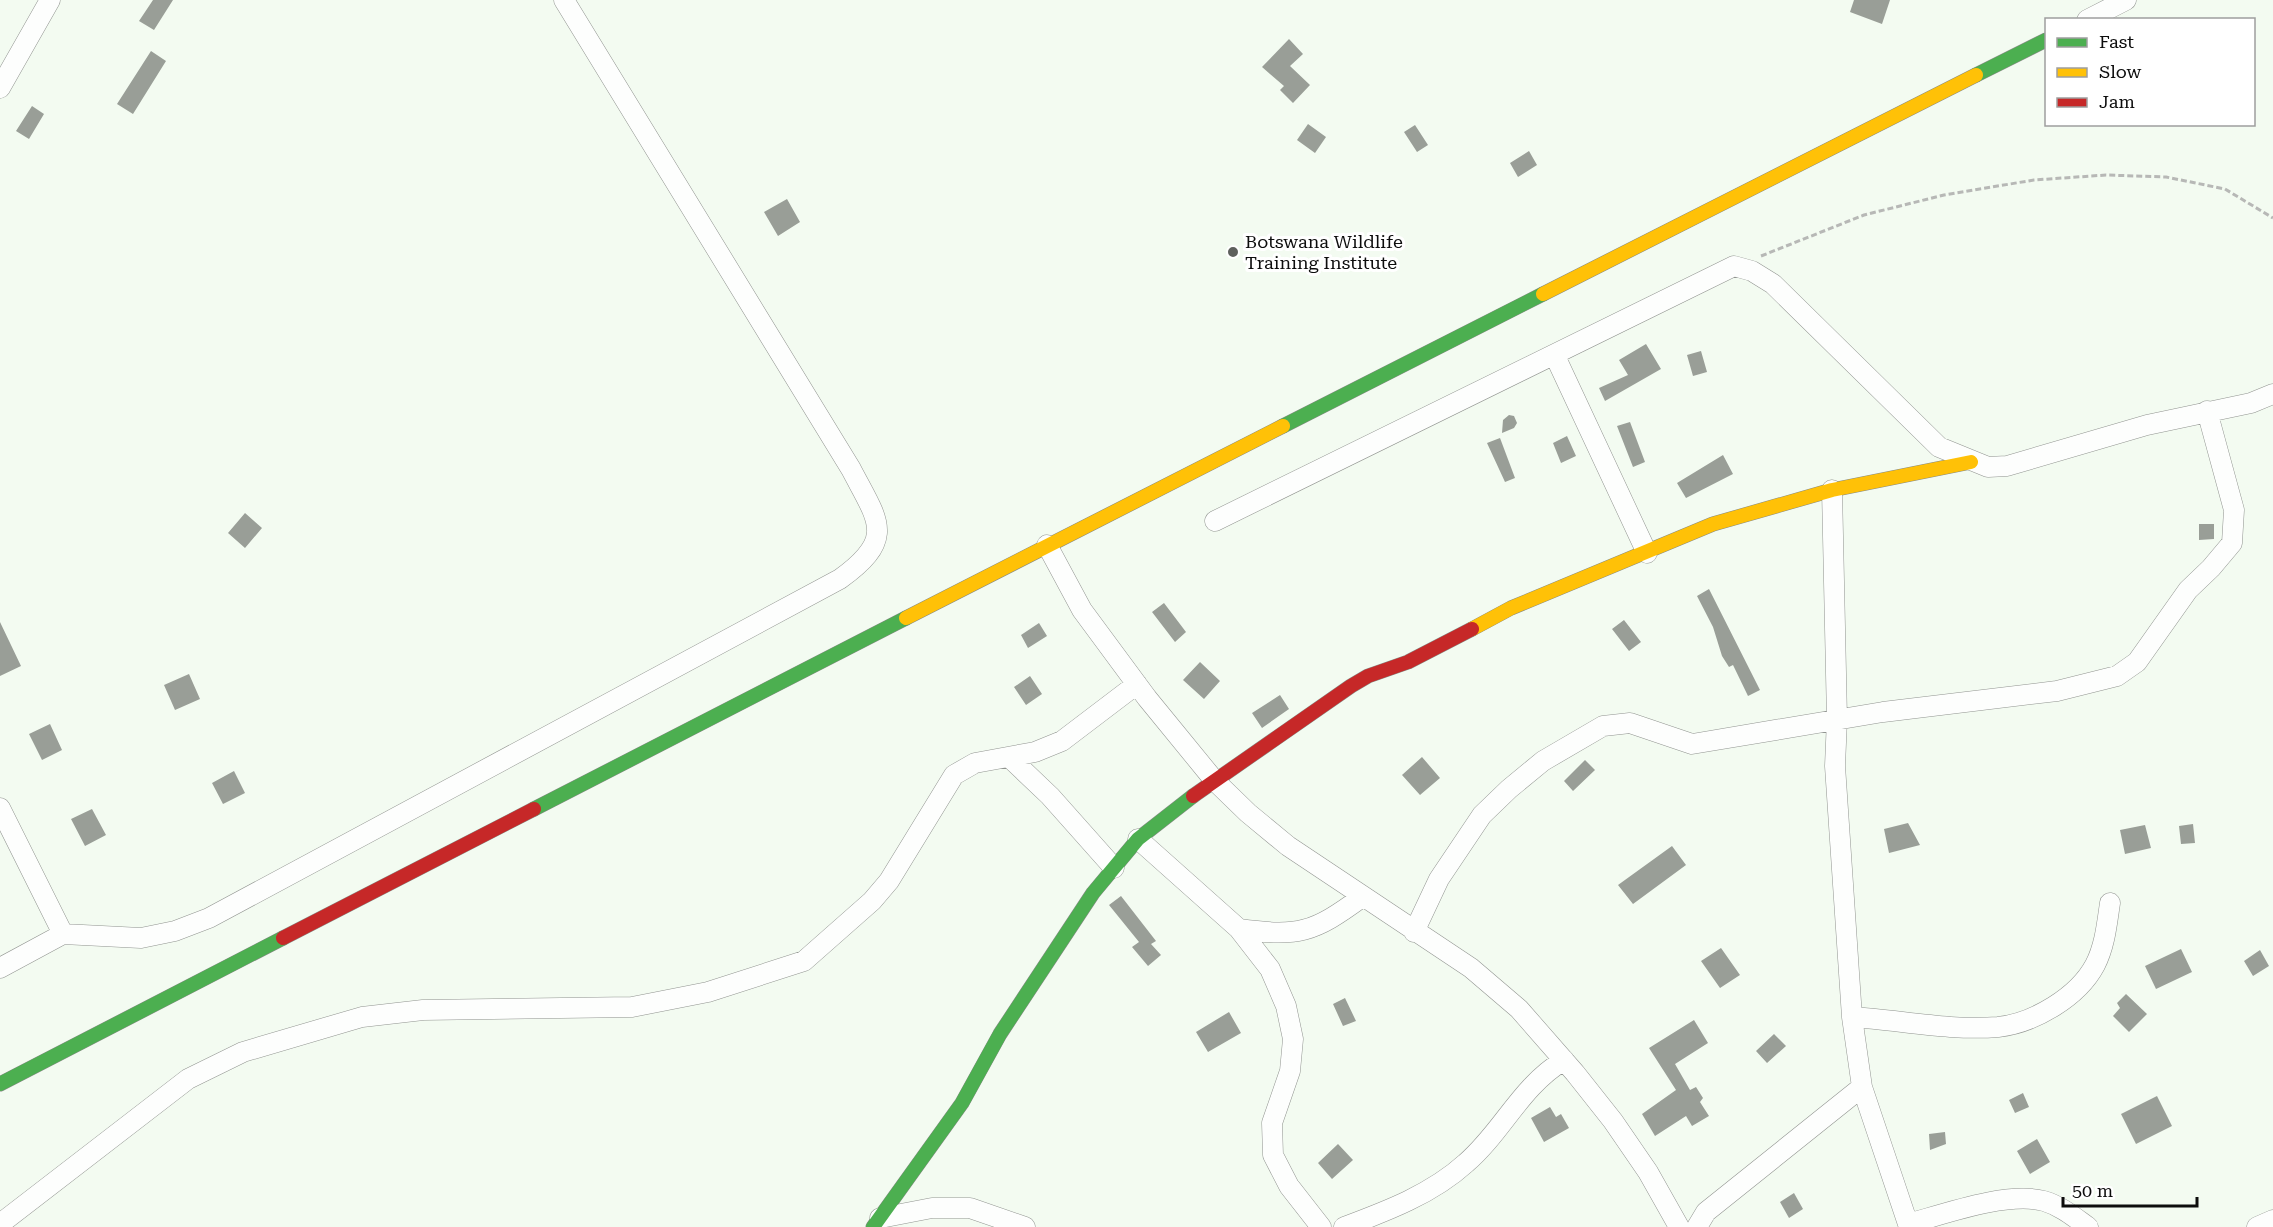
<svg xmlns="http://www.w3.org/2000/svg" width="2273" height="1227" font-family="'Roboto Serif',serif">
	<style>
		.building { fill: #999e97 }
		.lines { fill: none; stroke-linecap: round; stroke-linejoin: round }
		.street-casing { stroke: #919490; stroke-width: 21 }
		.fast-casing { stroke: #878b86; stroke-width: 15 }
		.slow-casing { stroke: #878b86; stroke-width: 15 }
		.jam-casing { stroke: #878b86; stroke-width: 15 }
		.path { stroke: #b7b8b6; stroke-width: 3; stroke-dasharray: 6 3; stroke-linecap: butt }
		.street { stroke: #fdfefd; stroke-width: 20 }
		.fast { stroke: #4caf50; stroke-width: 14 }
		.slow { stroke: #ffc107; stroke-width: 14 }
		.jam { stroke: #c62828; stroke-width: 14 }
		.poi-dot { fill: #5e605d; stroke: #fff; stroke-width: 2 }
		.labels { text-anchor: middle; stroke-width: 6; stroke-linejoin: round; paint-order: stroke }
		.poi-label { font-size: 18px; fill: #0d0d0d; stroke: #fff; text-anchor: start }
	</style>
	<rect width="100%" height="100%" fill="#f3fbf1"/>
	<path class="building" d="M153,0h20l-19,30 -15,-9z
		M1854,0h36l-8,24 -32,-12z
		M1289,39l14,15 -13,12 20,19 -17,18 -13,-13 4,-4 -22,-19z
		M151,51l15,10 -33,53 -16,-10z
		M32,106l12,8 -15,25 -13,-8z
		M1308,124l18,13 -11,16 -18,-13z
		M1415,125l13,20 -11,7 -13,-20z
		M1529,151l8,14 -19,12 -8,-14z
		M787,199l13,23 -22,14 -14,-24z
		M1646,344l15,25 -56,32 -6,-13 29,-13 -9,-15z
		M1701,351l6,21 -14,4 -6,-21z
		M1509,415l5,1 3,7 -3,5 -12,5 1,-13z
		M1630,422l15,40 -12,5 -16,-41z
		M1567,436l9,20 -15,7 -8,-20z
		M1500,438l15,40 -10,4 -18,-39z
		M1723,455l10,19 -47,24 -9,-15z
		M245,513l17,15 -17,20 -17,-15z
		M2199,524h15v15l-15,1z
		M1709,589l51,101 -12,6 -15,-31 -4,2 -7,-11 -9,-29 -16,-31z
		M1164,603l22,29 -11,10 -23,-30z
		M1624,620l17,22 -12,9 -17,-22z
		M0,622l21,44 -21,10z
		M1039,623l8,13 -19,12 -7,-13z
		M1200,662l20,19 -16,18 -21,-19z
		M189,674l11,25 -25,11 -11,-25z
		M1030,676l12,18 -16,11 -12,-18z
		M1280,695l9,14 -27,19 -10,-15z
		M50,724l12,26 -20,10 -13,-26z
		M1422,757l18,21 -20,17 -18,-20z
		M1585,760l10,10 -22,21 -9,-10z
		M234,771l11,22 -22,11 -11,-21z
		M92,809l14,26 -21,11 -14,-27z
		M1908,823l12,22 -31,8 -5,-24z
		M2193,824l2,19 -14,1 -2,-18z
		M2145,825l6,23 -26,6 -5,-24z
		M1672,846l14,19 -53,39 -15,-19z
		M1121,896l35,45 -5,3 10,11 -13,11 -16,-19 7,-5 -30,-37z
		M1721,948l19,27 -20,13 -19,-27z
		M2181,949l11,23 -36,17 -11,-23z
		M2260,950l9,16 -16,10 -9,-15z
		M2126,994l21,20 -18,18 -16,-16 7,-8 -3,-5z
		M1345,998l11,23 -13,5 -10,-22z
		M1229,1012l12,21 -33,19 -12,-20z
		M1694,1020l14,23 -33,21 15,26 6,-3 7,11 -3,4 9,14 -17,10 -6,-10 -31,20 -13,-22 34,-24 -27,-42z
		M1774,1034l12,12 -19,17 -11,-12z
		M2023,1093l6,14 -14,6 -6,-13z
		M2157,1096l15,30 -36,18 -15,-30z
		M1550,1107l6,10 5,-3 8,14 -25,14 -13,-24z
		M1945,1132l1,12 -16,6 -1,-16z
		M2037,1139l13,23 -20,12 -13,-23z
		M1338,1144l15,16 -21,19 -14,-16z
		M1794,1193l9,16 -14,9 -9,-16z"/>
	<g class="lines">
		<g class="street-casing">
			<path id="street" d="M2087,20l39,-20
				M0,88l50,-88
				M1555,356l92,197
				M1832,490l5,229 -2,47 17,251 10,70 47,140
				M1215,521l519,-255 18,5 21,13 166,163 49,20 19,-1 140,-41 104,-22 22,-9
				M1047,545l35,65 65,88 67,82 34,33 40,33 183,122 48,41 56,64 38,48 35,51 31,55
				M1009,757l41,39 64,72
				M0,808l63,126
				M1138,839l101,90 31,40 16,37 7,33 -3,32 -18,52 1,32 16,31 32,41
				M1239,929c60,8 74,4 123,-32
				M1414,932l25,-53 43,-64 27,-26 34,-28 60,-35 27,-3 62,21 191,-32 174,-21 60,-15 20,-14 51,-72 23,-22 21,-25 2,-33 -27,-99
				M0,968l63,-34 78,4 34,-7 34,-13 631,-339c57,-41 38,-58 11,-110l-287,-469
				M1852,1017c48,3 98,14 146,10 36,-4 80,-30 97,-62 10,-19 12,-42 15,-62
				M880,1218l52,-10h38l55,19
				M0,1224l188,-145 55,-27 119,-35 61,-7 209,-3 76,-15 96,-31 68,-60 17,-20 65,-106 21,-12 60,-11 27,-11 75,-57
				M1908,1224c36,-10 100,-33 136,-23 17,5 30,16 44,26
				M1344,1227c43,-16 88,-33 122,-64 37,-32 54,-76 98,-103
				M1697,1227l9,-15 156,-125
				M2257,1227l16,-7"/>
		</g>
		<g class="fast-casing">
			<path id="fast" d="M1976,75l70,-35
				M1283,426l260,-132
				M534,809l372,-191
				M0,1084l283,-146
				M873,1227l89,-124 38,-69 93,-141 45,-54 55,-43"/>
		</g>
		<g class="slow-casing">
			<path id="slow" d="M1543,294l433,-219
				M906,618l377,-192
				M1472,629l39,-21 202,-84 119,-34 139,-28"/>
		</g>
		<g class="jam-casing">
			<path id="jam" d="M1193,796l158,-110 17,-10 40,-14 64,-33
				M283,938l251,-129"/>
		</g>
		<path class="path" d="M1761,256l103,-41 80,-20 90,-15 72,-5 60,2 59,12 48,29"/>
		<use href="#street" class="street"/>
		<use href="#fast" class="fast"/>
		<use href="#slow" class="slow"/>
		<use href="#jam" class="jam"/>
	</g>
	<circle class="poi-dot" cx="1233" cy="252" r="6"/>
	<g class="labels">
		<g class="poi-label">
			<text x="1245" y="248">Botswana Wildlife<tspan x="1245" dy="21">Training Institute</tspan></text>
		</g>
	</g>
	<rect x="2045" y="18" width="210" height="108" fill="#ffffff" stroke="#9e9e9e" stroke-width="1.5"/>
	<rect x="2057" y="38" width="30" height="9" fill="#4caf50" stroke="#9e9e9e" stroke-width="1.5"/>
	<text x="2099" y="48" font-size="18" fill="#0d0d0d">Fast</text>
	<rect x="2057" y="68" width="30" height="9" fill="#ffc107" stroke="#9e9e9e" stroke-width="1.5"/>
	<text x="2099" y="78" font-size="18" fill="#0d0d0d">Slow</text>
	<rect x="2057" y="98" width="30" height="9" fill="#c62828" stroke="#9e9e9e" stroke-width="1.5"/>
	<text x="2099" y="108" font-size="18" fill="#0d0d0d">Jam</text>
	<path d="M2063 1197v9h134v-9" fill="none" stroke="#0d0d0d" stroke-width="3"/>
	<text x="2072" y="1197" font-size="18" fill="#0d0d0d" stroke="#ffffff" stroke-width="4.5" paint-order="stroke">50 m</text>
</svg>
